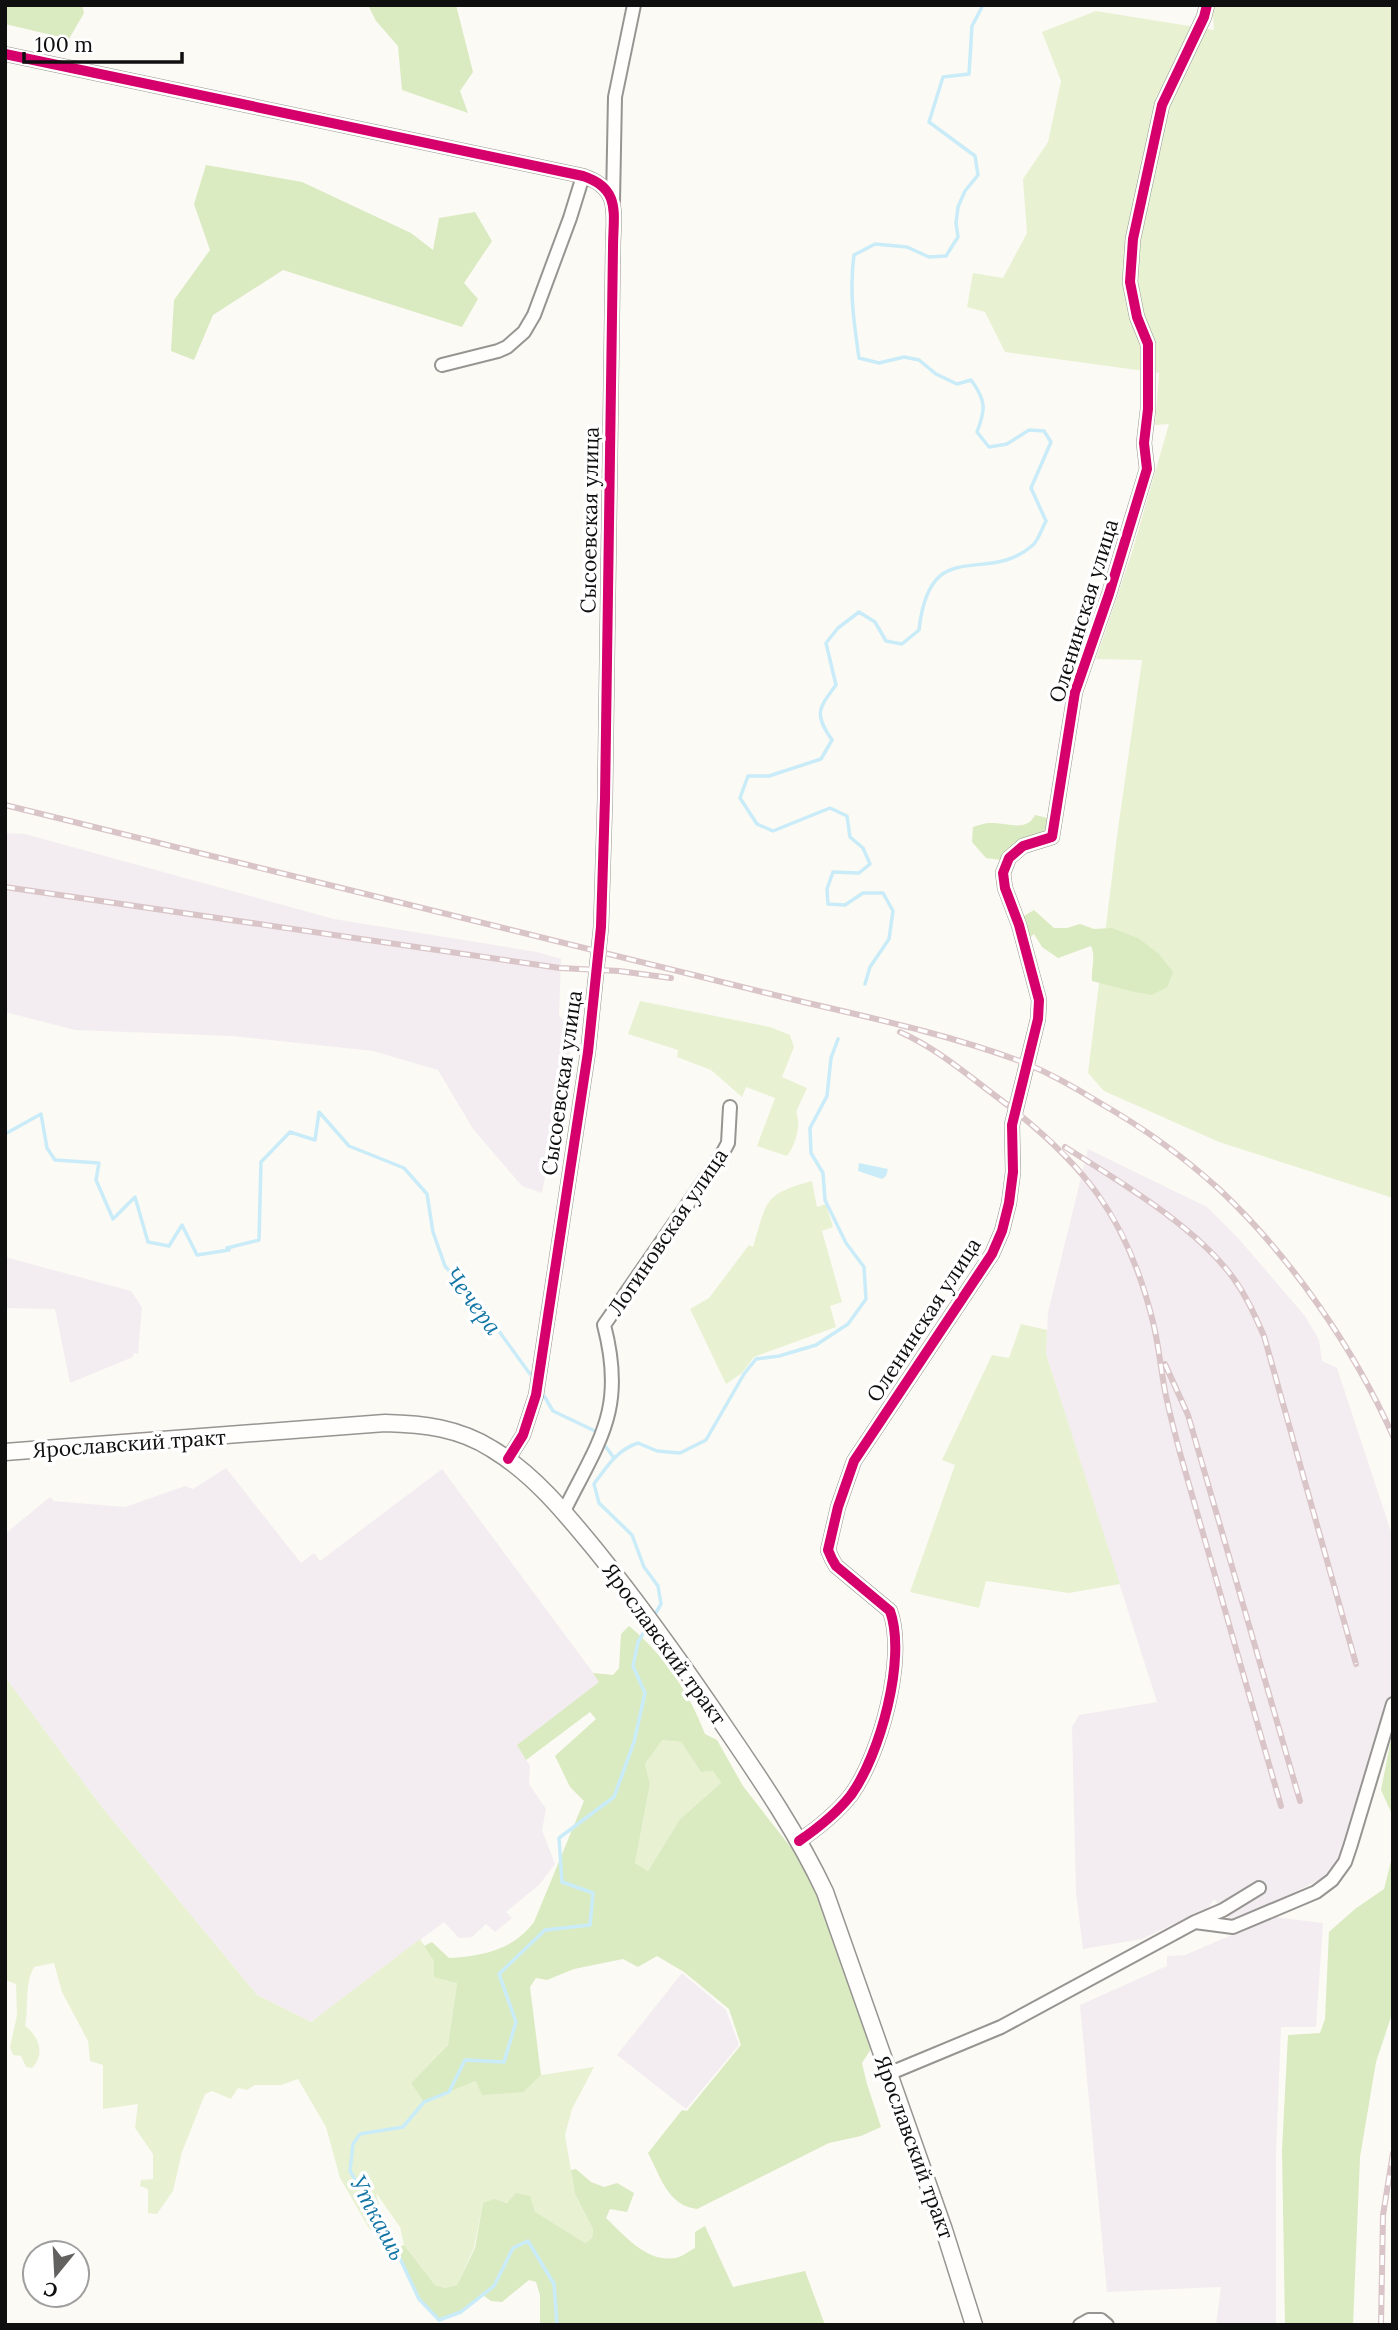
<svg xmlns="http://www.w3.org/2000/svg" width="1398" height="2330" font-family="Lora,serif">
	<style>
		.industrial { fill: #f3edf1 }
		.green { fill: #e8f2d3 }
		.forest { fill: #daeac1; fill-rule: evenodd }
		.water { fill: #c9ecf8 }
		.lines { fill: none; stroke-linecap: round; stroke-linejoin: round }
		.stream { stroke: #c9ecf8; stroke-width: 3.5 }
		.minor-casing { stroke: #969592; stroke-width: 16 }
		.tertiary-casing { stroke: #969592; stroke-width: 19 }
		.minor { stroke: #fffefd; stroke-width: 12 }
		.tertiary { stroke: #fffefd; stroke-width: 16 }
		.rail-casing { stroke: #d9c4c7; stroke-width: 6 }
		.rail { stroke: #fff; stroke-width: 3.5; stroke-dasharray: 10; stroke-linecap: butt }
		.cycleway-casing { stroke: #fff; stroke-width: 15 }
		.cycleway { stroke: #d6006c; stroke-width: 10 }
		.labels { text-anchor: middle; stroke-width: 7; stroke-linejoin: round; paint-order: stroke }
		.street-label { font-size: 21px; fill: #0f0f0f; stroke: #fff }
		.water-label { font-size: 23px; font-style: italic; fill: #1275a6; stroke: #fff }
	</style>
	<rect width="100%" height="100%" fill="#fcfaf4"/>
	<path class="industrial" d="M5,833l20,1 309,85 203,33 24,7 -2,57 15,13 -25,143h-3l-4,21 -20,-7 -49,-57 -35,-59 -65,-19 -141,-15 -157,-6 -70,-18z
		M1088,1149l119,58 31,31 67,78 14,24 3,21 15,7 56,170v151l-48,159 -17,27 -86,45 -13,-2 -15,-19 -5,8 -67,32 -59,10 -7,-56 -4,-166 7,-12 78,-13 -111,-348 2,-42z
		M5,1257l126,34 11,16 -4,47 -4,-1 -1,4 -63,26 -15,-74 -50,-1z
		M226,1468l75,95 13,-10 6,8 122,-92 158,213 -83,63 13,21 -1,18 17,25 -4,21 13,34 -16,21 -33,27 6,6 -17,14 -9,-8 -14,13 -13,1 -15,-16 -133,100 -54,-27 -156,-189 -96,-129v-143l45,-37 4,4 71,6 60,-21 8,3z
		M1274,1917l49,6 -7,104h-35l-5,127v171h-60l5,-38 -114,5 -27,-287 87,-39v-10l18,-1z
		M682,1973l44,37 13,35 -53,64 -69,-54z"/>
	<path class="green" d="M1212,5h181v1193l-174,-56 -115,-51 -16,-18 29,-237 25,-176 -46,-1 36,-107 37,-128 -14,1 4,-52 -154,-21 -20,-40 -18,-5 6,-34 30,5 24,-45 -4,-54 25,-37 13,-61 -19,-49 54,-21 118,19z
		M640,1001l130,26 20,8 4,12 -12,30 25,11 -11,24c6,13 -1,33 -9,44l-30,-10 18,-48 -29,-11 -4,10 -31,-27 -34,-13 1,-7 -50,-16z
		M812,1181l5,26 9,-3 7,23 -11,4 20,71 -12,4 6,21 -82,30 -12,16 -16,11 -36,-75 19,-11 40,-53 4,2c14,-46 10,-53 59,-66z
		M1021,1324l26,6 -1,24 74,230 -51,9 -83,-12 -7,27 -69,-16 45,-127 -13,-5 50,-105 17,3z
		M5,1677l96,129 156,189 54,27 109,-83 14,22 23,22 -9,62 -37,38 13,18 53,-20 47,11 17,-17 53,-8 -22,42 -7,26 10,59 18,35 -1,9 -7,5c-28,-15 -69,-50 -102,-40l-9,45 -17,37 -12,3 -10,-3 -31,-40 -4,-18 -24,-34 9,35 -15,2 -30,-52 -14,-51 -28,-48 -17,6h-26l-8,5 -9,-2 -7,11 -19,-8 -7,3 -23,58 -9,39 -16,23 -9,-1v-24l-8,-3 1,-6 12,-1v-25l-18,-26 3,-24 -35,5v-44l-13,-4 -2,-20 -26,-49 -8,-29 -20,4c-10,18 -5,39 -9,59 15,11 20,29 7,42l-6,-1 -5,-11 -8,-1 -3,-8 7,-32 -1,-31 -11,-4z
		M661,1740l20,2 20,30 12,-1 8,12 -41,36 -32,52 -13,-8 15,-79 -5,-20z"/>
	<path class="forest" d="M5,5h77l2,8 -15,26 -64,-15z
		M368,5h88l17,67 -13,19 8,22 -66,-23 -4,-44 -22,-25z
		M206,165l96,17 109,51 22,17 6,-32 36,-6 17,29 -28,42 14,16 -16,28 -179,-57 -70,45 -19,45 -23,-9 3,-51 36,-50 -16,-46z
		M1035,815l13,3 -1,13 -37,19 -9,10 -15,-2 -14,-16 1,-15c6,-2 12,-4 18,-4 16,-1 35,10 44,-8z
		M1034,910l20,18h13l13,-4 14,5 18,-1 26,10 21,16 14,18 -6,15 -15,8 -22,-4 -38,-10c-1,-12 4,-24 -1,-35l-33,12 -16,-11 -8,-13 -6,5 -4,-7v-16z
		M629,1626c34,28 60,66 76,108l12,6 26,46 60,77 14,33 54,153 -9,14 5,21 14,43 -20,9 -32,7 -132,66c-30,-4 -36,-32 -49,-56l34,-43 5,1 54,-66 -12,-36 -45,-37 -27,-16 -19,11 -15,-8 -49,10 -27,11 -11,-2 -6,9 11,88 -17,17 -42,3 -6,-14 -52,21 -13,-19 37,-38 9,-62 -23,-6v-16l-10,-15 8,-4 17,16c34,-2 64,-8 85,-36l50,-121 -14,-14 -15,-31 41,-37 -6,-7 -64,48 -9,-15 82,-63 -6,-9 20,2 6,-7 2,-34zM662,1740l19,2 20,30 12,-1 8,12 -41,36 -32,52 -13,-8 15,-79 -5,-20z
		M1393,1729v98l-2,-15 -10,-22z
		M1393,1853v158l-17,51 -16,95 -7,168h-68l-3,-175 6,-115 32,-2 5,-14 4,-87 26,-23 29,-20z
		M576,2169l15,13 13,5 13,-4 17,10 -7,19 -17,-3 -4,9c18,17 41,45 69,40 7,-1 14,-7 20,-10v-16l10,-6 28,61 72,-16 20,54h-285v-30l-4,-13 -7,-2 -27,22 -11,-1 -8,-6 -22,17 -22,8 -20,-21 -23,-50 8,-4 31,40 10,3 12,-3 18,-37 8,-45 11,-4 13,4 9,-10 14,3 5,16 50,31 7,-5 1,-9 -18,-35 -4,-24z"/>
	<path class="water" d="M859,1163l29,6 -2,7 -4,3 -24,-8z"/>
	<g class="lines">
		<path class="stream" d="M865,984l5,-17 19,-28 4,-28 -10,-18h-20l-18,12 -17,-1 -1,-15 6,-17 26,1 11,-9 -7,-16 -13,-11 -3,-21 -17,-8 -57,23 -16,-7 -17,-26 8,-22h21l52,-17 11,-19c-18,-26 -14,-31 4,-55l-10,-42 12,-15 21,-16 16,10 11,19 16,3 17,-14c11,-98 67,-43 114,-85 6,-6 9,-17 13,-24l-15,-33 20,-46 -7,-11 -15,-1 -22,14 -18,3 -12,-15c9,-23 9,-32 -6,-52l-14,4 -21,-10 -17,-14 -15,-3 -25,6 -20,-5c-5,-35 -10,-67 -5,-103l21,-11 32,3 22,10 17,-1 12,-19 -2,-14 2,-16 7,-16 13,-16 -3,-19 -46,-34 14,-45 26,-3 3,-48 11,-21
			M5,1134l36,-20 6,34 8,12 44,3 -3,17 17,39 22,-22 13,45 21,4 13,-21 15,30 32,-5 -2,-2 32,-8 2,-78 29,-30 25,8 4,-28 30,34 55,22 23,26 6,38 12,34 43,50 42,58
			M544,1396l9,15 42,20
			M606,1447l8,11
			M654,1616l7,-12 -3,-18 -14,-19 -12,-32 -33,-32 -5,-19c13,-18 23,-34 44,-41l19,8 23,2 26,-13 38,-66 12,-15 23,-3 37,-11 32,-21 18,-25 -2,-32 -18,-24 -21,-43 -2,-27 -12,-20 -1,-25 17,-32 4,-38 7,-19
			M557,2325l-3,-41 -26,-43 -15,7 -19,38 -33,26 -22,8 -20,-21 -30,-64 -39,-64 3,-27 7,-10 43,-7 21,-25 25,-10 16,-32 39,2 12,-40 -17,-48 46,-44 45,-5 3,-32 -31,-11 -3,-44 55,-41 20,-55 11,-49 -12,-27 5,-24 10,-17"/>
		<g class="minor-casing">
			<path id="minor" d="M5,54l578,122c39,13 30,38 30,72l-8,551 -4,128 -13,125 -52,343 -13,40 -15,24
				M613,201l2,-104 19,-92
				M442,365l56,-14 9,-4 17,-15 10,-17 36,-97 13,-42
				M564,1511c36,-72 62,-102 40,-186l117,-169 7,-13 2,-36
				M799,1841c19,-13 37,-27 52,-46 29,-40 56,-137 39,-184l-54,-45 -4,-7 -4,-9 10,-43 16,-46 138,-207 10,-23 7,-28 4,-31 -1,-47 26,-106 1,-19 -20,-75 -14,-37 -2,-15 6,-15 14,-12 29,-9 23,-145 34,-98 38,-125 -3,-26 4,-34v-65l-11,-27 -7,-35 3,-43 29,-134 42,-88 3,-12
				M1195,1922l28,-12 36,-22
				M888,2074l113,-47 194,-105 38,5 83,-35 16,-12 13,-18 6,-18 42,-140
				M1080,2325l9,-5h12l6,5"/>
		</g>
		<g class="tertiary-casing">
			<path id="tertiary" d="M5,1452l380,-29c39,1 74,5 107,26 43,26 74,65 106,104 41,51 79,104 116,158 40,59 81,117 111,181l119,338 30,95"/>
		</g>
		<use href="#minor" class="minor"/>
		<use href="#tertiary" class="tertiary"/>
		<g class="rail-casing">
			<path id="rail" d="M5,805l790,195c77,18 156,35 230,63 26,11 51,25 75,40 42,24 84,54 120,87 71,67 133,157 173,246
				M5,887l555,81 59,3 52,7
				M900,1032c36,16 65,41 97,65 86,65 130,119 156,225 6,24 8,50 13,74 4,19 9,38 14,57l101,353
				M1065,1147c55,35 131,79 169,132 13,18 21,37 30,57l92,328
				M1165,1364l23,51 112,386
				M1381,2325l2,-110 10,-62"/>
		</g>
		<use href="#rail" class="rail"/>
		<g class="cycleway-casing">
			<path id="cycleway" d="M5,54l578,122c39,13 30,38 30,72l-8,551 -4,128 -13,125 -52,343 -13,40 -15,24
				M799,1841c19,-13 37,-27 52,-46 29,-40 56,-137 39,-184l-54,-45 -4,-7 -4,-9 10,-43 16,-46 138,-207 10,-23 7,-28 4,-31 -1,-47 26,-106 1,-19 -20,-75 -14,-37 -2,-15 6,-15 14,-12 29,-9 23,-145 34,-98 38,-125 -3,-26 4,-34v-65l-11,-27 -7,-35 3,-43 29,-134 42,-88 3,-12"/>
		</g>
		<use href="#cycleway" class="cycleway"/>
	</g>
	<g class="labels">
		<g class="street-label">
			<text transform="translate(590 520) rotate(-89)" y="7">Сысоевская улица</text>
			<text transform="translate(1084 611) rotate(-73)" y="7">Оленинская улица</text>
			<text transform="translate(562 1083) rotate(-82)" y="7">Сысоевская улица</text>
			<text transform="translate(668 1232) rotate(-56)" y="7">Логиновская улица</text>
			<text transform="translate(924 1320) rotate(-57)" y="7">Оленинская улица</text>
			<text transform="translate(129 1444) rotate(-4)" y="7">Ярославский тракт</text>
			<text transform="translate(664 1644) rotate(54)" y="7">Ярославский тракт</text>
			<text transform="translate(914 2147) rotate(70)" y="7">Ярославский тракт</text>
		</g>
		<g class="water-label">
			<text transform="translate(473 1301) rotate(53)" y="8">Чечера</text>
			<text transform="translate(378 2218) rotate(62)" y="8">Уткашь</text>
		</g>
	</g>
	<rect width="1398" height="2330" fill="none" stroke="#0f0f0f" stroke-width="14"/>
	<g transform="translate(56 2274) rotate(198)"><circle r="33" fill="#ffffff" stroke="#9f9f9f" stroke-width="2"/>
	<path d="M0-5L12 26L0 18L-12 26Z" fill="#62615f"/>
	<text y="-10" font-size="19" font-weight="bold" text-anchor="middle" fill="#0f0f0f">С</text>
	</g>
	<path d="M24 52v10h158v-10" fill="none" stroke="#0f0f0f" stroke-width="3.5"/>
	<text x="35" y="52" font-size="21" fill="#0f0f0f" stroke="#ffffff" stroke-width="5" paint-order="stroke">100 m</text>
</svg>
